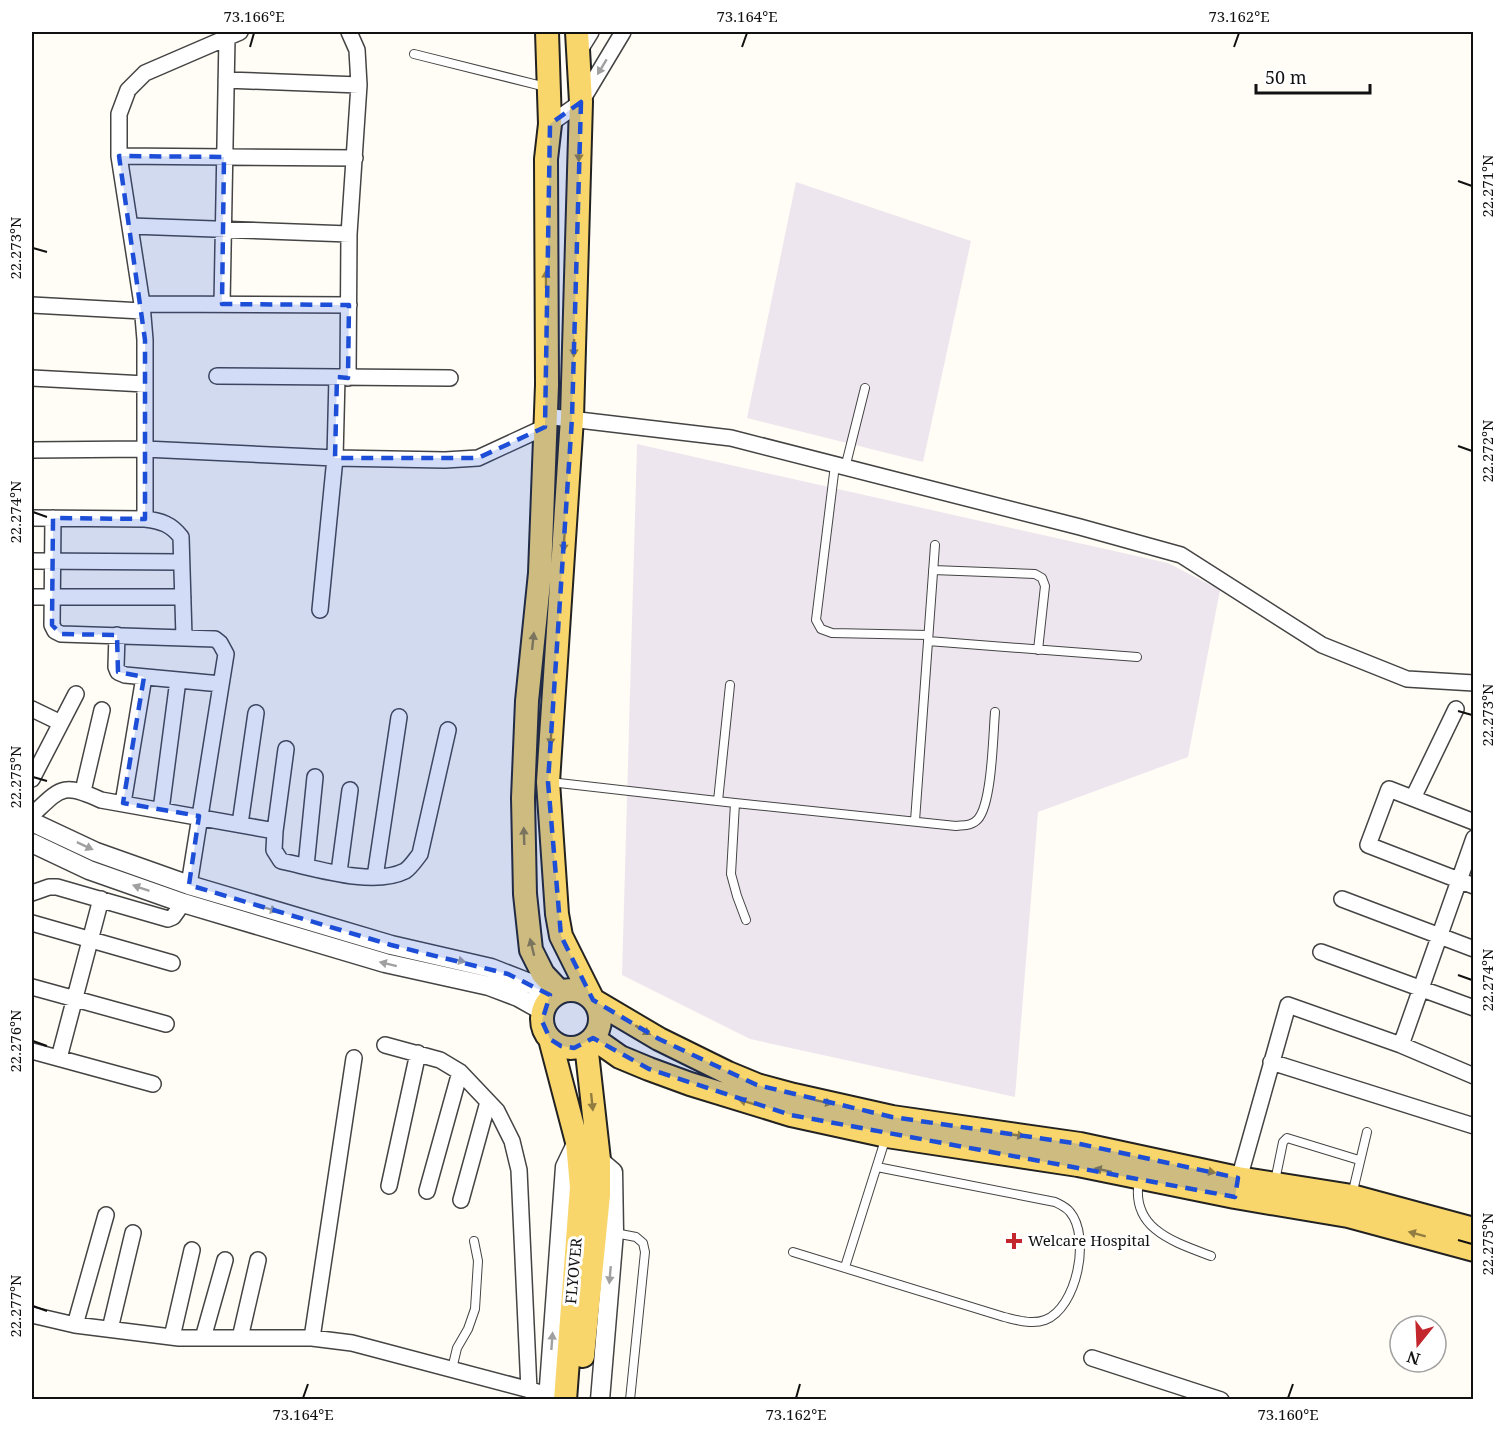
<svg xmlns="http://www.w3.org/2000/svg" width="1505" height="1431" font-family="'Noto Serif',serif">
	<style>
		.industrial { fill: #eee6ef }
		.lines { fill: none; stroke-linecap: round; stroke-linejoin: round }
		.service-casing { stroke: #444; stroke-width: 10 }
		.minor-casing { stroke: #444; stroke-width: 18 }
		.tertiary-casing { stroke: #444; stroke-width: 21 }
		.primary-casing { stroke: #222; stroke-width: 26 }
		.service { stroke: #fff; stroke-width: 8 }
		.minor { stroke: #fff; stroke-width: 15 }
		.tertiary { stroke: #fff; stroke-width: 18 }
		.primary { stroke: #f9d66b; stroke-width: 22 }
		.oneway { fill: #a0a0a0 }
		.oneway2 { fill: #917d42 }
		.marked { fill: #1d4ed8; fill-opacity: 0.2; stroke: #1d4ed8; stroke-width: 4.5; stroke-dasharray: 12 8; stroke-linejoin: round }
		.ticks { fill: none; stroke: #111; stroke-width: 2 }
		.poi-dot { fill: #c4262e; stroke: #fff; stroke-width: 2 }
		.labels { text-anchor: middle; stroke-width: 6; stroke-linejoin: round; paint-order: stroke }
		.poi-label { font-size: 15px; fill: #111; stroke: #fff; text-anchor: start }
		.street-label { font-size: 15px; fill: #111; stroke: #fff }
		.neatline { fill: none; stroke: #111; stroke-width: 2 }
		.ticks-label { font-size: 15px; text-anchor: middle; fill: #111 }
	</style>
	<rect width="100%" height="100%" fill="#fffdf5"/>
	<path class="industrial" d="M796,182l175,59 -48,221 -176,-44z
		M637,444l531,119 52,27 -32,167 -150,55 -23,285 -265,-58 -128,-64z"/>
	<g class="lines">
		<g class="service-casing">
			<path id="service" d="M414,54l132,33
				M835,465l-19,155 5,9 11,4 96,2
				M845,468l20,-80
				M933,570l102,4 7,4 3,8 -7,64
				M928,641l209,16
				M550,782l185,21 221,23c8,-1 16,0 22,-7 14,-16 15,-83 17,-107
				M718,801l12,-116
				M735,803l-4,71 6,22 9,24
				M915,821l20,-276
				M1139,1180c-9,49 35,62 72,76
				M1275,1181l8,-39 4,-4 72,22
				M1352,1195l15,-63
				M615,1233l21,4 7,6 2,9 -15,148
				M793,1252l211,65c13,3 28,8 41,3 32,-12 46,-83 25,-108 -4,-5 -9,-7 -15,-10l-178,-35
				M845,1267l41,-130
				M452,1369l5,-21 11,-19 7,-20 3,-48 -4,-20"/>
		</g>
		<g class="minor-casing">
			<path id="minor" d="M578,53l13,-21
				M226,80l133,5
				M550,124l31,-22 42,-70
				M119,156l236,2
				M131,226l218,8
				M142,304l207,1
				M222,304l5,-267
				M32,305l110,6
				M217,376l233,2
				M32,378l113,6
				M348,378l1,-144 10,-149 -2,-35 -8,-18
				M545,416l186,22 349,89 101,28 141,90 85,34 67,4
				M32,450l113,-1 190,9 110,2 33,-2 67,-31
				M32,518l113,1c16,2 26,5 36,18l3,100
				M53,518l-1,107 3,6 6,3 154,5 5,4 6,11 -37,231
				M145,519v-179l-3,-36 -23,-148v-42l9,-24 17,-17 95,-41
				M32,561l149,1
				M32,597h151
				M320,610l15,-152 2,-81
				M117,635l-1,32 2,5 7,3 96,9
				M32,709l29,14
				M286,749l-11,82 -1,19 7,11c34,7 92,26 124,10 6,-4 11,-12 15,-17l28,-124
				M32,779l44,-85
				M83,791l19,-81
				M1413,798l43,-89
				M123,803l21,-126
				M161,810l17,-130
				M32,815c29,-27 30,-33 69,-15l174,31
				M1474,822l-85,-33 -21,56 106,41
				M240,824l16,-111
				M306,866l9,-89
				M339,872l11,-82
				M375,877l24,-160
				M32,893l17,-6h8l111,32 5,-2 10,-14
				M1342,899l132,50
				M32,923l140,40
				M1321,952l153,56
				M32,987l134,37
				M385,1045l55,15 20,12 37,39 15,30 7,29 10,220
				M1401,1045l73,-207
				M32,1051l121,33
				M59,1058l42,-159
				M1271,1062l203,64
				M389,1186l29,-133
				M1237,1186l51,-181 113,40 73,31
				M427,1191l33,-119
				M461,1200l27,-98
				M32,1315l43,10 104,13h133l40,5 197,52
				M75,1325l31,-110
				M110,1329l23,-96
				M172,1337l20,-87
				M203,1338l22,-78
				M240,1338l18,-78
				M312,1338l42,-280
				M1092,1358l129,42"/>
		</g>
		<g class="tertiary-casing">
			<path id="tertiary" d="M32,822l64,30 93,33 202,60 100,23 41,16 21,13
				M32,843l57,27 94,33 202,60 104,23 29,11 25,14
				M599,1160l14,12 1,60 -14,168
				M548,1400l17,-233 12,-25"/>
		</g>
		<g class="primary-casing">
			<path id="primary" d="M547,32l3,92 -4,35 1,226 -7,188 -13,128 -4,97 2,96 6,56 12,24 17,18
				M577,32l4,70 -9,316 -24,364 9,132 4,22 32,64 66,39 69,34 29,12 37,10 98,22 188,27 158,34 114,18 122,33
				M542 1019a29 29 0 1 1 58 0a29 29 0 1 1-58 0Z
				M593,1038l27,19 29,12 41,15 101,31 96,21 191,29 157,32 113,19 126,34
				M550,1039l27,103 4,45 -16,213
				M583,1356l16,-161v-35l-13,-116"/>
		</g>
		<use href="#service" class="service"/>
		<use href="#minor" class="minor"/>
		<use href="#tertiary" class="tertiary"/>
		<use href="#primary" class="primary"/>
	</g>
	<defs><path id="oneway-solid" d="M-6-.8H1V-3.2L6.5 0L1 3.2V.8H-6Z" transform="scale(1.5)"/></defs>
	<g class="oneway">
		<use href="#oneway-solid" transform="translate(602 67) rotate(121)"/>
		<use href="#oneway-solid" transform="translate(85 846) rotate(25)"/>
		<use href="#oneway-solid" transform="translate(141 888) rotate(-161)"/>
		<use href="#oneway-solid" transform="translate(269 909) rotate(17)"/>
		<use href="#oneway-solid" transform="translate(457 960) rotate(13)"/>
		<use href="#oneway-solid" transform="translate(388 964) rotate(-166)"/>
		<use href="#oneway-solid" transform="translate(610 1275) rotate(95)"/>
		<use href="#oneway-solid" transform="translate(552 1341) rotate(-86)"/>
	</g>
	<g class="oneway2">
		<use href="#oneway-solid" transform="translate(579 153) rotate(91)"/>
		<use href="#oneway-solid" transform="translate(546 279) rotate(-90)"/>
		<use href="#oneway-solid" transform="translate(574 348) rotate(91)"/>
		<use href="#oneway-solid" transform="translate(564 543) rotate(94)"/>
		<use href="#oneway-solid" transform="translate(533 641) rotate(-84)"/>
		<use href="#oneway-solid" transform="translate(551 737) rotate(94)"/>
		<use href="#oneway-solid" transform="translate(524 836) rotate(-92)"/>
		<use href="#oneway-solid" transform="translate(532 947) rotate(-104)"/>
		<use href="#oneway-solid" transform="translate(643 1030) rotate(31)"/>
		<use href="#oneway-solid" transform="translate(592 1102) rotate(84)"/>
		<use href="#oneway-solid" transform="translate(747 1102) rotate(-163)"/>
		<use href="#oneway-solid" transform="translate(824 1102) rotate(12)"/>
		<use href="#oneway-solid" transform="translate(1016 1135) rotate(8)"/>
		<use href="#oneway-solid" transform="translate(1103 1170) rotate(-168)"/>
		<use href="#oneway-solid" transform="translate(1207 1171) rotate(12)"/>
		<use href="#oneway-solid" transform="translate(1417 1234) rotate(-165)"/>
	</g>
	<path class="marked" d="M581,102l-9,316 -24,364 13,154 32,64 66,39 98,46 135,32 188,27 158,34 -3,19 -444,-82 -142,-46 -56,-31 -19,10 -13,-2 -11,-7 -8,-18 8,-26 -42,-21 -117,-29 -202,-60 10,-69 -76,-13 21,-126 -26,-5 -1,-37 -56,-1 -9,-9 1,-107 92,1v-179l-26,-184 105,1 -2,147 127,1 -1,73 -11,-1 -2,81h143l67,-31 5,-303z"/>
	<path class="ticks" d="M250,47l4,-14M742,47l5,-14M1234,47l5,-14M1458,181l14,5M33,248l14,4M1458,446l14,5M33,512l14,5M1458,711l14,4M33,777l14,4M1458,975l14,5M33,1041l14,5M1458,1240l14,4M33,1306l14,5M303,1398l5,-14M796,1398l4,-14M1288,1398l5,-14"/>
	<path class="poi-dot" d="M1011 1232h6v6h6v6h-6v6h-6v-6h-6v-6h6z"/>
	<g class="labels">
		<g class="poi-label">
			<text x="1028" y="1246">Welcare Hospital</text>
		</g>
		<g class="street-label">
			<text transform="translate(574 1271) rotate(-85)" y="5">FLYOVER</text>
		</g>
	</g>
	<rect width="1505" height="1431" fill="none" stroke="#ffffff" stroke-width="66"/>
	<g transform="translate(1418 1344) rotate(198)"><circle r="28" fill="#ffffff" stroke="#a0a0a0" stroke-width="1.5"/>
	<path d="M0-4.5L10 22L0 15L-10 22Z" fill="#c4262e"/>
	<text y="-9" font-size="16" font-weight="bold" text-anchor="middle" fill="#111111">N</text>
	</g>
	<path d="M1256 84v9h114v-9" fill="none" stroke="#111111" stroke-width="3"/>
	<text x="1265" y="84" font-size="18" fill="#111111" stroke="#ffffff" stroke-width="4.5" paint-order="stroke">50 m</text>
	<rect x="33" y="33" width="1439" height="1365" class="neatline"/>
	<g class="ticks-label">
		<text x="254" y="22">73.166°E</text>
		<text x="747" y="22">73.164°E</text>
		<text x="1239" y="22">73.162°E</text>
		<text transform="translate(1488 186) rotate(-90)" y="5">22.271°N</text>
		<text transform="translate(16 248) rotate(-90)" y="5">22.273°N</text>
		<text transform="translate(1488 451) rotate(-90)" y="5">22.272°N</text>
		<text transform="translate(16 512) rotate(-90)" y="5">22.274°N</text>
		<text transform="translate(1488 715) rotate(-90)" y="5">22.273°N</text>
		<text transform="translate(16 777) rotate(-90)" y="5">22.275°N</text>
		<text transform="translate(1488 980) rotate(-90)" y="5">22.274°N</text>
		<text transform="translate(16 1041) rotate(-90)" y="5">22.276°N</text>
		<text transform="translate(1488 1244) rotate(-90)" y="5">22.275°N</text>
		<text transform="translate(16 1306) rotate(-90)" y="5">22.277°N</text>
		<text x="303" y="1420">73.164°E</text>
		<text x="796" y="1420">73.162°E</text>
		<text x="1288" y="1420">73.160°E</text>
	</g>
</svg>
